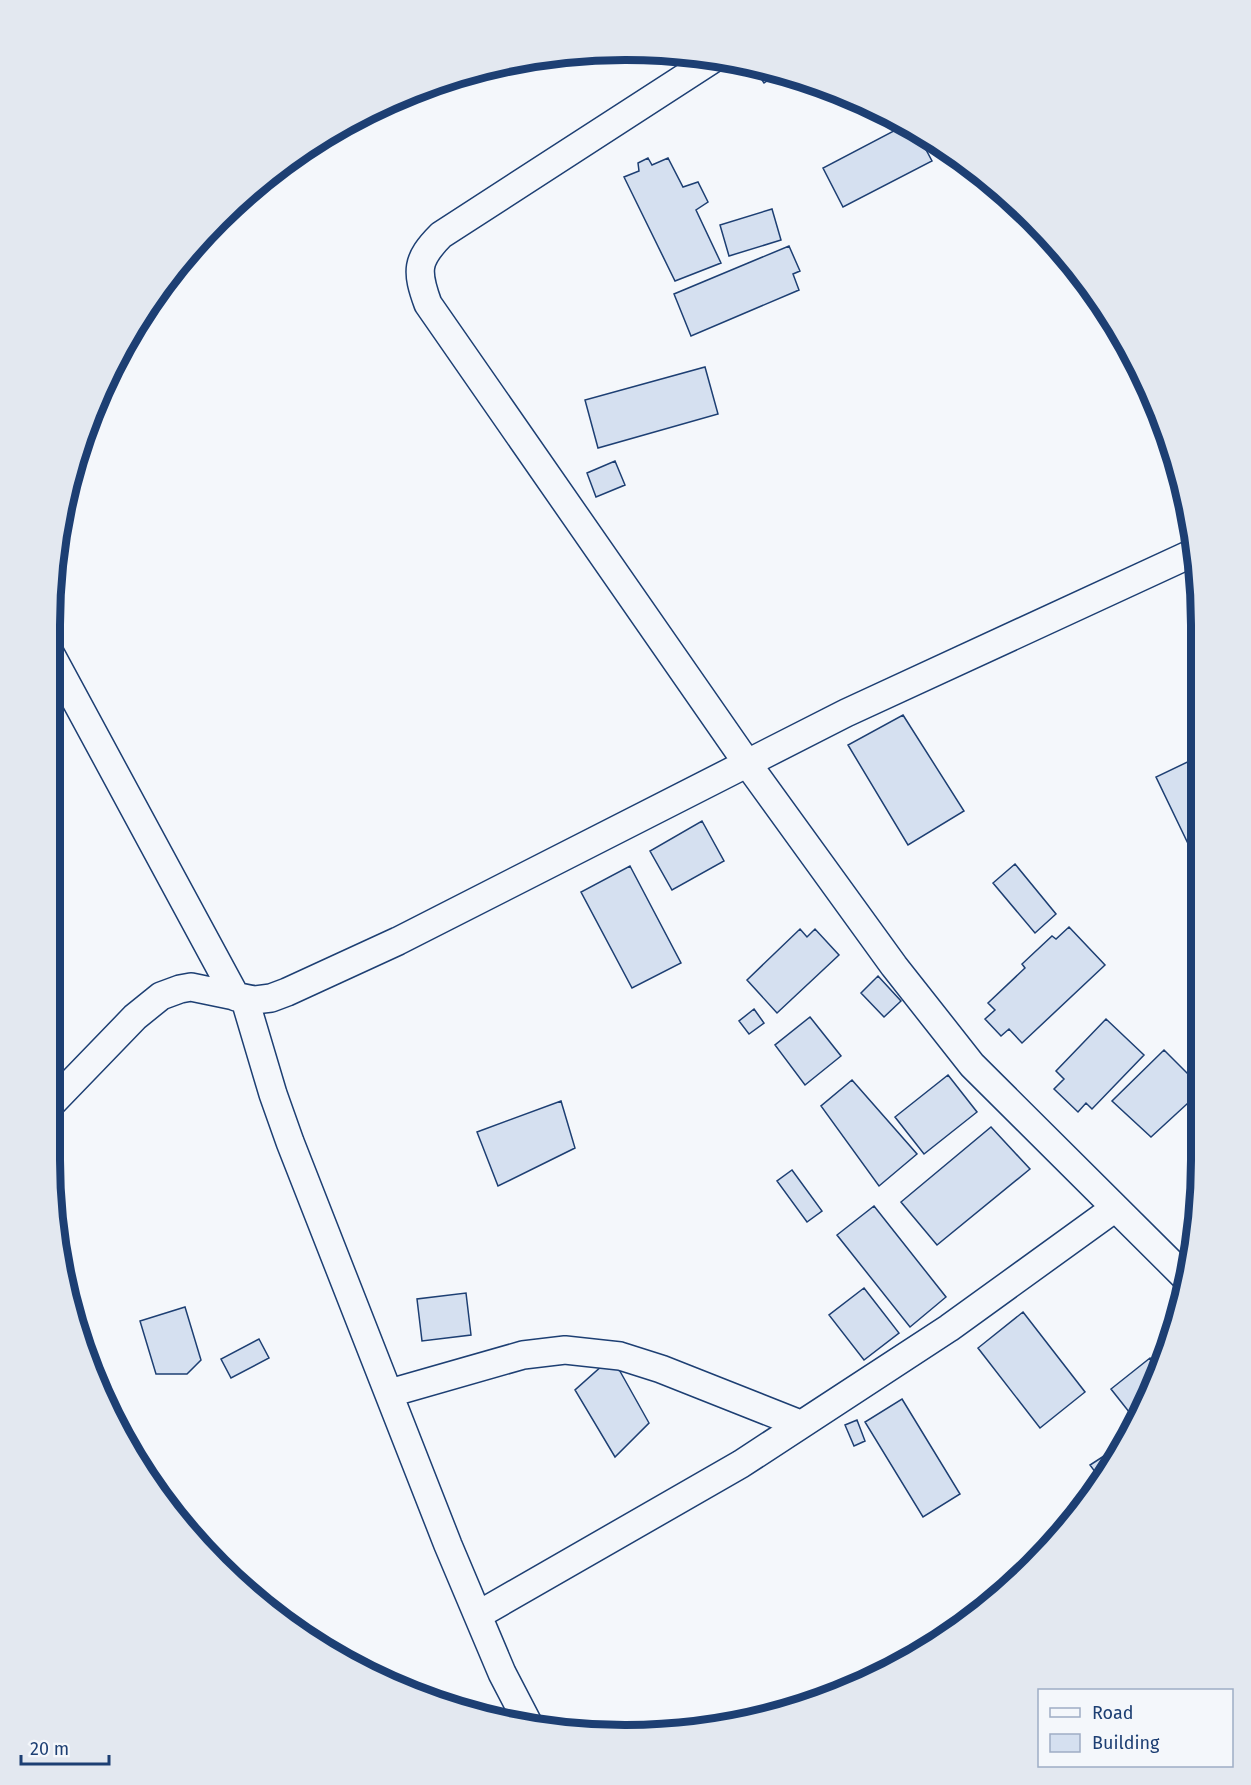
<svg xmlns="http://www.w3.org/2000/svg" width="1251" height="1785" font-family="'Fira Sans',sans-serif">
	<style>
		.building { fill: #d5e0f0; stroke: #1d3f73; stroke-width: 1.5 }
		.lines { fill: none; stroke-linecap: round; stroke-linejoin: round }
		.minor-casing { stroke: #1d3f73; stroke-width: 30 }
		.minor { stroke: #f4f7fb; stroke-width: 27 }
		.rim { fill: none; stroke: #1d3f73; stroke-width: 8 }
	</style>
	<rect width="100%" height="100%" fill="#f4f7fb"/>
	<path class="building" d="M762,67l11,2 4,5 -13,9 -8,-12z
		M905,125l11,6 16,30 -89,46 -20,-39z
		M648,158l4,7 16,-7 15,29 15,-5 10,20 -12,8 25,53 -46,18 -51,-104 15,-6 -1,-8z
		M772,209l9,31 -52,16 -9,-31z
		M789,246l11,25 -7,3 6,16 -108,46 -17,-42z
		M705,367l13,47 -120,34 -13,-48z
		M615,461l10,24 -29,12 -9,-24z
		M903,715l61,96 -56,34 -60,-100z
		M1198,757v97l-4,2 -38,-79z
		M702,821l22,40 -52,29 -22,-39z
		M1015,864l41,50 -21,19 -42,-50z
		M630,866l51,97 -49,25 -51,-96z
		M1069,927l36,38 -83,78 -13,-14 -8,7 -16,-17 10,-9 -7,-7 37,-35 -3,-4 30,-28 4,3z
		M800,929l7,8 8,-8 24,26 -62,58 -30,-33z
		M878,976l23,25 -17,16 -23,-24z
		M754,1009l10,14 -15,11 -10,-13z
		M810,1017l31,39 -36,29 -30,-40z
		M1106,1019l38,36 -52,54 -6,-6 -8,9 -24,-23 10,-10 -8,-8z
		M1164,1050l36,36v6l-49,45 -39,-36z
		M948,1075l29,37 -53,42 -29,-37z
		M852,1080l65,74 -38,32 -58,-80z
		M561,1101l14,47 -77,38 -21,-54z
		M991,1127l39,42 -93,76 -36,-43z
		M792,1170l30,41 -15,11 -30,-41z
		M874,1206l72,91 -36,30 -73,-92z
		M864,1288l35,45 -35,27 -35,-45z
		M466,1293l5,42 -49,6 -5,-42z
		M185,1307l16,53 -14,14h-31l-16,-53z
		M1023,1312l62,80 -45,36 -62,-80z
		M259,1339l10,19 -38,20 -10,-19z
		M612,1357l37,66 -34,34 -40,-67z
		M1150,1358l9,12 -17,44 -5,8 -26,-33z
		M902,1399l58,95 -37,23 -58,-95z
		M857,1420l8,21 -11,5 -9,-21z
		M1124,1443l-23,37 -11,-15z"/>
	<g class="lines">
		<g class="minor-casing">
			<path id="minor" d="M713,59l-272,176c-25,25 -25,36 -13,69l319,459 147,203 78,99 215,214
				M50,653l186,344
				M245,1000l28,94 17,48 158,403 54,128 27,52
				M50,1105l85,-88 26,-21 19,-7 11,-2 63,13 17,-2 16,-6 111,-51 448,-228 351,-162
				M390,1393l133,-38 42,-5 55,6 41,13 139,55
				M478,1615l263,-151 208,-136 166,-120"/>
		</g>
		<use href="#minor" class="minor"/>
	</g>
	<path d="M0 0H1251V1785H0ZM625 60H626A565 565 0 0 1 1191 625V1160A565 565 0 0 1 626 1725H625A565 565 0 0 1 60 1160V625A565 565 0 0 1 625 60Z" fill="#e3e8f0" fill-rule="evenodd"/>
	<path class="rim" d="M625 60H626A565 565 0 0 1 1191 625V1160A565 565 0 0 1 626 1725H625A565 565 0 0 1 60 1160V625A565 565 0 0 1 625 60Z"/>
	<rect x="1038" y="1689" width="195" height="78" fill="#f4f7fb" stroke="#9eadc5" stroke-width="1.5"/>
	<rect x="1050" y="1708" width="30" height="9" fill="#f4f7fb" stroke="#9eadc5" stroke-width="1.5"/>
	<text x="1092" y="1719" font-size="18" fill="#1d3f73">Road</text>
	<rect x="1050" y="1734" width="30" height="18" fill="#d5e0f0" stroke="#9eadc5" stroke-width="1.5"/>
	<text x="1092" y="1749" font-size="18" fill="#1d3f73">Building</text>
	<path d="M21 1755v9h88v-9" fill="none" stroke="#1d3f73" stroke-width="3"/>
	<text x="30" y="1755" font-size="18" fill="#1d3f73" stroke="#f4f7fb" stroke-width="4.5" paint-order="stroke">20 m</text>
</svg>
